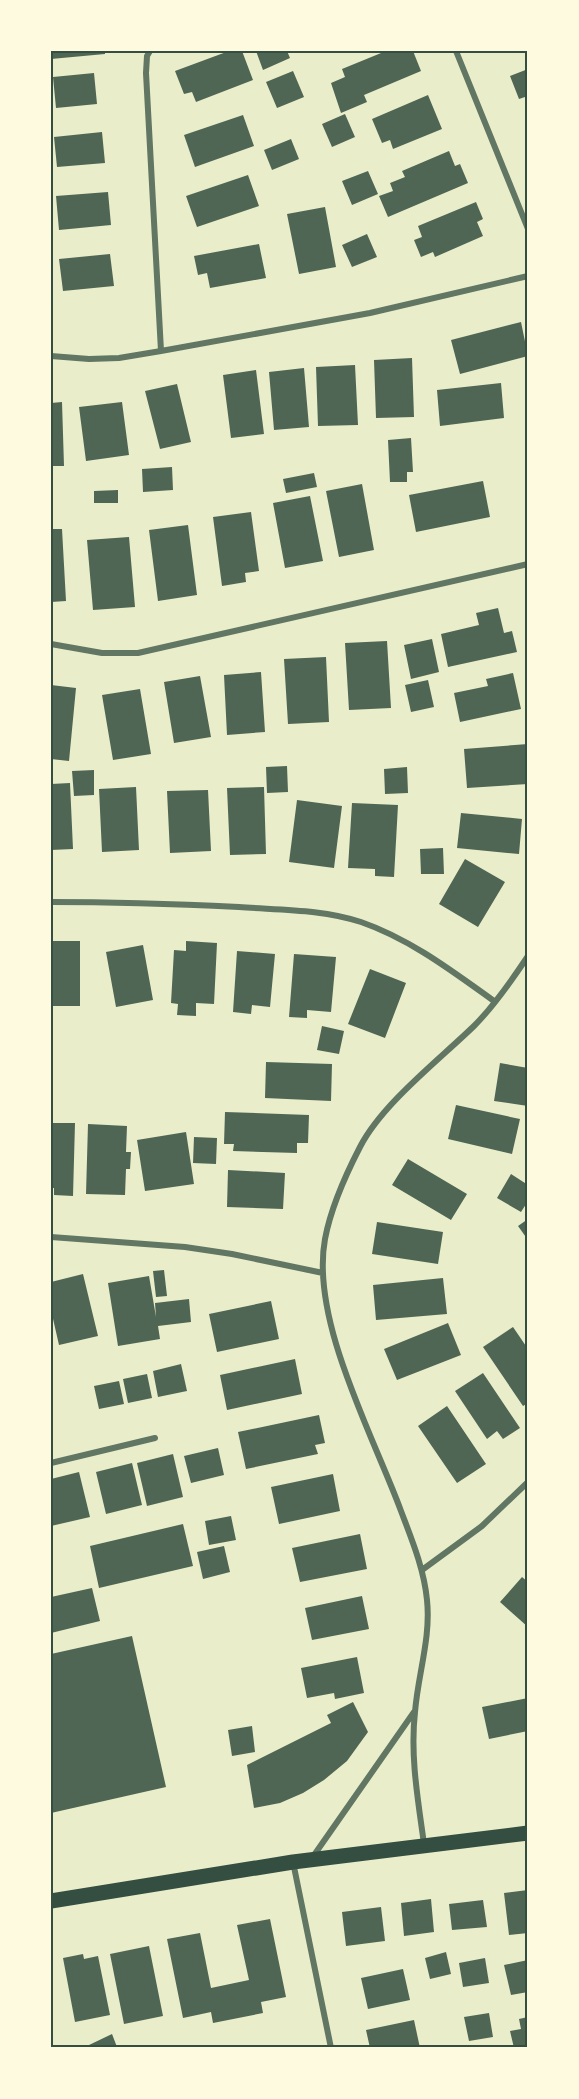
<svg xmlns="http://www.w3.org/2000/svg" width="579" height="2099" font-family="Montserrat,sans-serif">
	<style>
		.building { fill: #4f6655 }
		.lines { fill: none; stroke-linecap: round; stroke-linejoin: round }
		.minor { stroke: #617663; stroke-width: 6 }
		.primary { stroke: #344e41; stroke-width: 15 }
		.neatline { fill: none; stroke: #344e41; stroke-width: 2 }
	</style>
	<rect width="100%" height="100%" fill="#e9edc9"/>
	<path class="building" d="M51,51h54v3l-54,5z
		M229,51h13l11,29 -57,22 -4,-10 -8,2 -9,-23z
		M256,51h31l3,7 -27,12z
		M386,51h27l8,20 -57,24 3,7 -26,11 -10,-30 14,-6 -3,-8z
		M528,69v27l-9,3 -9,-23z
		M293,71l11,26 -27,11 -11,-26z
		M94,73l3,31 -41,4 -3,-31z
		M428,95l14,34 -49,20 -3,-9 -8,3 -10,-24z
		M345,114l10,23 -23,10 -10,-23z
		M243,115l11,31 -59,21 -11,-32z
		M102,132l3,31 -48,4 -3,-30z
		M291,139l8,20 -27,11 -8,-20z
		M449,151l6,15 5,-2 8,19 -80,34 -9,-21 14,-5 -3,-8 15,-6 -3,-6z
		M368,171l10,23 -26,11 -10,-24z
		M248,175l11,31 -62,21 -11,-31z
		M108,192l3,33 -52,5 -3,-34z
		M476,202l7,17 -6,3 6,14 -48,21 -2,-5 -12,5 -7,-17 8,-3 -4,-11z
		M325,207l11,60 -37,7 -12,-60z
		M367,234l10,23 -25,10 -10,-22z
		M259,244l7,34 -56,10 -3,-15 -9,2 -4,-19z
		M110,254l4,32 -51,5 -4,-32z
		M521,322l7,34 -68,18 -9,-34z
		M412,358l2,59 -38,1 -2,-58z
		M355,365l3,60 -40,1 -2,-59z
		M304,368l5,59 -35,3 -5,-58z
		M256,370l8,64 -33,4 -8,-63z
		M501,383l3,35 -64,8 -3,-36z
		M177,384l14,58 -31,7 -15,-58z
		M62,402l2,64h-13v-63z
		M122,402l7,53 -43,6 -7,-54z
		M411,438l2,34h-6v10h-17l-2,-42z
		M172,467l1,23 -30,2 -1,-23z
		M314,473l3,14 -31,6 -3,-14z
		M483,481l7,36 -74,15 -7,-37z
		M362,484l12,66 -35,7 -13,-66z
		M118,490v13h-24v-12z
		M310,496l13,65 -38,7 -12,-65z
		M251,512l8,59 -14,2 1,9 -24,4 -9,-69z
		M188,525l9,70 -39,6 -9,-71z
		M51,529h11l4,72 -15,1z
		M129,537l6,70 -42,3 -6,-70z
		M498,608l6,25 8,-2 5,21 -69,15 -7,-33 38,-9 -3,-12z
		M432,639l7,33 -28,7 -7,-34z
		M387,641l4,67 -42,2 -4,-67z
		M326,657l3,65 -41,2 -4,-65z
		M261,672l4,60 -38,3 -3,-60z
		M513,673l8,36 -61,13 -6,-29 34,-7 -2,-7z
		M200,676l11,61 -37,6 -10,-61z
		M428,680l6,27 -23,5 -6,-27z
		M51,685l25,3 -7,73 -18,-2z
		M140,689l11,65 -38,6 -11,-65z
		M528,744v40l-61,4 -3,-39z
		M287,766l1,26 -21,1 -1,-26z
		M407,767l1,26 -23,1 -1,-25z
		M94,770v25l-20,1 -2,-25z
		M70,783l3,66 -22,1v-66z
		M136,787l3,63 -37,2 -3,-63z
		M264,787l2,67 -36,1 -3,-67z
		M208,790l3,61 -41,2 -3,-62z
		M297,800l45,6 -8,62 -45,-6z
		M352,803l46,2 -4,72 -19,-1v-7l-27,-1z
		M461,813l61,6 -3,35 -62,-6z
		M443,848l1,26h-23l-1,-25z
		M465,859l40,23 -27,45 -39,-23z
		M51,941h29v65h-29z
		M186,941l31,2 -3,61 -18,-1v13l-19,-1 1,-11 -7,-1 3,-53 12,1z
		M143,945l10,55 -37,7 -10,-55z
		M237,951l38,3 -5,53 -18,-2 -1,9 -18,-2z
		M294,954l42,3 -5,55 -24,-2v8l-18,-1z
		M370,969l36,14 -21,55 -37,-14z
		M322,1026l22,5 -5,23 -22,-4z
		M266,1062l66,2 -1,37 -66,-3z
		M500,1063l28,5v38l-34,-5z
		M456,1105l64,14 -8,35 -64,-15z
		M225,1112l84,3 -1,28h-11v10l-64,-2 1,-7h-10z
		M51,1123h24l-2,73 -19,-1v-7h-3z
		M88,1124l39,2 -1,26h5l-1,17h-4l-1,26 -39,-1z
		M186,1132l8,52 -49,7 -8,-51z
		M194,1137l23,1 -1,26 -23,-1z
		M408,1159l59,35 -16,26 -59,-35z
		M228,1170l57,3 -2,36 -56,-2z
		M511,1174l17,11v16l-7,11 -24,-14z
		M528,1219v21l-10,-14z
		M377,1222l66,10 -5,32 -66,-10z
		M164,1270l3,26 -11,1 -3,-26z
		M83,1274l15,62 -39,9 -8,-35v-28z
		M149,1276l7,41 -1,-14 34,-4 2,23 -33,4 2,13 -42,7 -10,-63z
		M443,1278l4,36 -71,6 -3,-35z
		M271,1301l8,38 -62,13 -8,-38z
		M448,1323l13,32 -64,25 -13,-31z
		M513,1327l15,22v54l-5,3 -40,-59z
		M295,1359l7,35 -75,16 -7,-35z
		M181,1364l6,27 -29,6 -5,-26z
		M483,1373l37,55 -17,11 -6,-8 -10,8 -32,-48z
		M147,1374l5,24 -24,5 -5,-24z
		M119,1381l5,23 -25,5 -5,-23z
		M447,1406l39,58 -29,19 -39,-57z
		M319,1415l6,28 -10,2 3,9 -72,15 -8,-37z
		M218,1448l6,27 -33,8 -7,-27z
		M173,1454l10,43 -36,9 -10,-43z
		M132,1463l10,42 -36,9 -10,-42z
		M79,1472l11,45 -39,9v-47z
		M333,1474l7,37 -61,13 -8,-37z
		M231,1516l5,24 -27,5 -4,-24z
		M183,1524l10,42 -94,22 -9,-42z
		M360,1534l7,35 -67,13 -8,-34z
		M224,1546l6,26 -27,7 -6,-27z
		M522,1577l6,5v45l-28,-25z
		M92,1588l8,33 -49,12v-36z
		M362,1596l7,33 -57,11 -7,-32z
		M132,1636l34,151 -115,26v-159z
		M357,1657l7,36 -29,6 -1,-6 -27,5 -6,-30z
		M528,1698v33l-39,8 -7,-32z
		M353,1702l15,30 -21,29 -23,19 -21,13 -23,10 -26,5 -7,-43 84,-42 -4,-8z
		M252,1726l3,26 -23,4 -4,-26z
		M528,1890v43l-19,2 -5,-42z
		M431,1899l3,33 -30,4 -3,-33z
		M483,1900l4,27 -35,3 -3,-26z
		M381,1907l4,34 -39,5 -4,-34z
		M270,1919l16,78 -25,5 2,11 -50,10 -2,-11 -28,6 -16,-79 33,-6 11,55 38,-8 -12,-55z
		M149,1946l14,70 -39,8 -14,-70z
		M446,1952l5,22 -21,5 -5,-21z
		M83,1954l1,5 14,-3 12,59 -35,7 -12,-64z
		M485,1958l4,25 -26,4 -4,-24z
		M528,1960v32l-17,3 -7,-30z
		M403,1969l7,31 -42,9 -7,-31z
		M489,2013l4,24 -24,4 -5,-24z
		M528,2017v31h-14l-4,-17 11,-2 -2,-10z
		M414,2020l6,28h-50l-4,-18z
		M112,2034l5,13 -27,1 -1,-3z"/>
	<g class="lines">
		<path class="minor" d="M150,51l-3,5 -1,17 15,278
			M456,51l72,178
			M51,356l38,3 30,-1 42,-7 209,-38 158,-37
			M51,644l51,9h36l390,-89
			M51,902c63,0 125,2 188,5 40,3 83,2 122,15 49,17 91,49 133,79
			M51,1237l134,10 47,7 91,19
			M51,1463l104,-25
			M422,1570l60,-44 46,-44
			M424,1844c-6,-44 -14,-88 -9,-132 3,-38 16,-74 12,-112 -3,-31 -15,-60 -26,-89 -28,-76 -91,-191 -76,-272 6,-32 20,-63 35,-92 22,-43 79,-87 114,-121 20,-20 38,-46 54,-70
			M312,1858l102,-146
			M293,1862l38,186"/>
		<path class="primary" d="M51,1901l242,-39 235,-29"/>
	</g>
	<rect width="579" height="2099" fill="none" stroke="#fefae0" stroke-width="105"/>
	<rect x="52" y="52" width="474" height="1994" class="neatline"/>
</svg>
